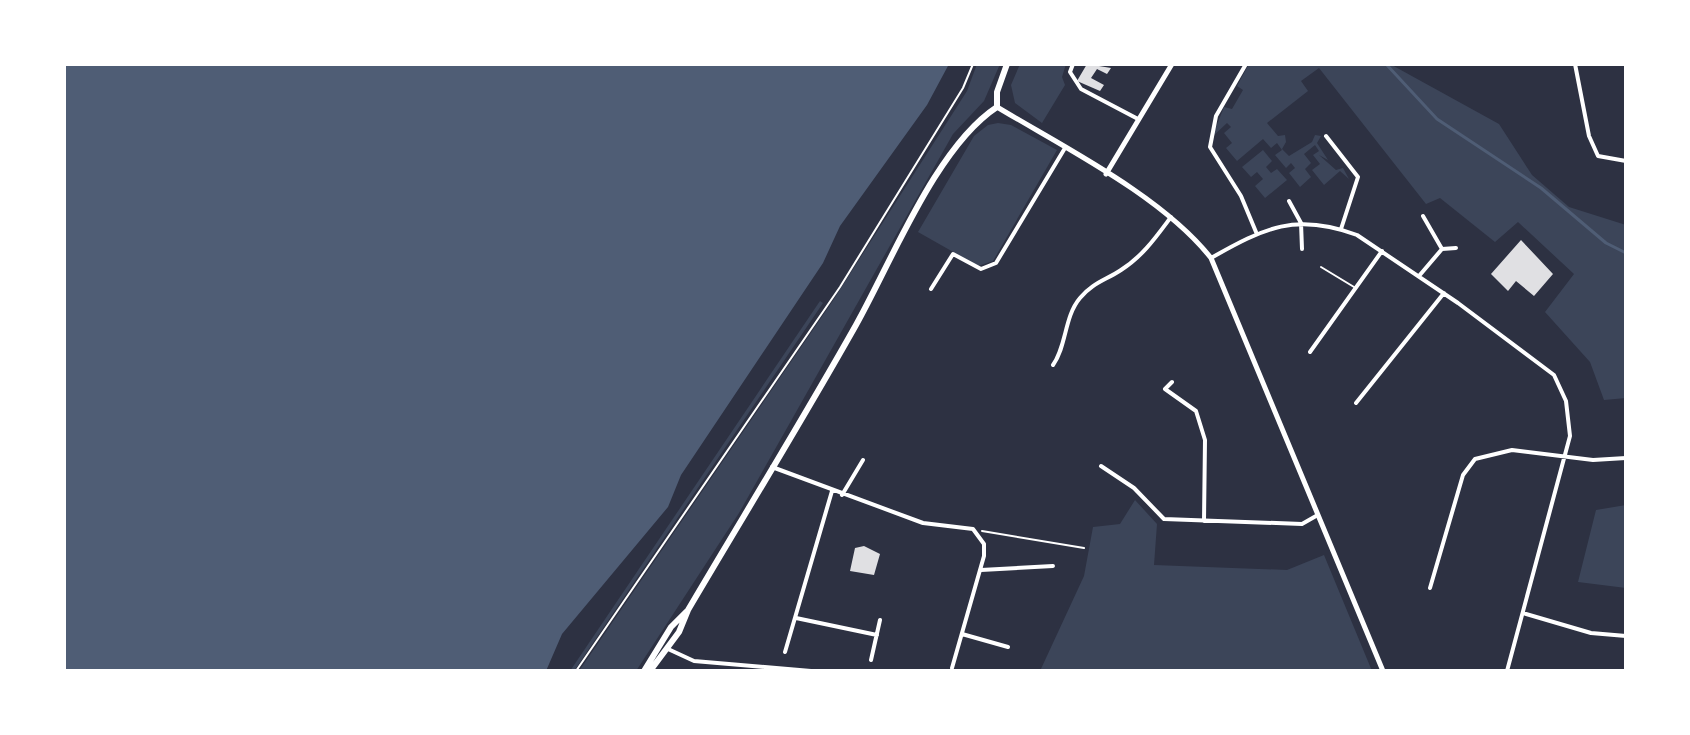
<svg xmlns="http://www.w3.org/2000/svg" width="1690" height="735" font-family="Figtree,sans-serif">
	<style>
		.green { fill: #3c4559 }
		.water { fill: #4f5d75 }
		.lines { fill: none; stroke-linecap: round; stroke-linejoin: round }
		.stream { stroke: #4f5d75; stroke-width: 3 }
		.building { fill: #e0e0e3 }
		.path { stroke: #fff; stroke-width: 2 }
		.service { stroke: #fff; stroke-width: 2 }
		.minor { stroke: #fff; stroke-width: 4 }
		.tertiary { stroke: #fff; stroke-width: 5 }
		.primary { stroke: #fff; stroke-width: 6 }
	</style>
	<rect width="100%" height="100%" fill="#2d3142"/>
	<path class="green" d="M977,64h23l-16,37 -31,33 -214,379 -103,158h-57l253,-369 135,-211z
		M1020,64h46l-4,13 3,8 -23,38 -27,-20 -4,-18z
		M1249,64h141l109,60 33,51 37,32 57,18v173l-22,2 -14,-38 -45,-50 29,-38 -56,-52 -23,20 -55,-44 -14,6 -107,-136 -18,13 7,10 -41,32 11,13 7,-1 1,7 -4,7 7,7 23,-14 3,-7 6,1 -4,7 11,17 -9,-5 17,15 7,-2 6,11 -9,-8 -16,14 -12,-15 8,-6 -7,-9 6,-4 -4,-6 -11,9 7,9 -6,6 6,8 -11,10 -11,-14 6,-5 -4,-5 -5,5 -11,-13 7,-5 -5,-7 -6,5 -8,-9 -26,22 -11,-13 6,-5 -8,-10 7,-6 -4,-4 -15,14 12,-30 8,2 11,-19 -6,-4z
		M998,123l13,2 46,25 -64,111 -15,5 -60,-34 56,-96 14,-11z
		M1263,150l9,11 -6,6 5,6 6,-4 10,11 -22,18 -10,-12 8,-7 -6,-7 -6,5 -9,-10z
		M820,301l3,2 -249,368h-4z
		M1135,500l22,24 -3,41 133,5 37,-15 48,116h-332l44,-95 9,-49 27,-3z
		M1626,505v83l-48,-6 18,-72z"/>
	<path class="water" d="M64,64h885l-22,41 -87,121 -17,37 -142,212 -13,32 -106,127 -16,37h-482z"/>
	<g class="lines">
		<path class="stream" d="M1386,64l51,55 104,69 65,55 20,10"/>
	</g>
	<path class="building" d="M1087,64l24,4 -4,6 -10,-5 -6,9 13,7 -4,6 -23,-10z
		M1521,240l32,34 -19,22 -18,-15 -8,10 -17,-17z
		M864,546l16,8 -6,21 -24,-4 5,-23z"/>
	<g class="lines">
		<path class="path" d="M982,531l102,17
			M576,671l264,-384 123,-199 10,-24"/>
		<path class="service" d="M1321,267l33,20"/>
		<path class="minor" d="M1073,64l-3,8 11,17 57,30
			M1246,64l-30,52 -6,31 31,49 15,36
			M1575,64l14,72 9,20 28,5
			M1326,136l32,41 -17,52
			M1289,201l12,22 1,26
			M1442,249l14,-1
			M1211,258c53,-30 85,-46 146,-23l101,68 96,72 12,26 4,35 -63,235
			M1419,276l23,-27 -19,-33
			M931,289l22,-35 28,15 15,-6 69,-115
			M1310,352l72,-101
			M1053,365c14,-20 11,-48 27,-67 12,-15 26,-18 41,-28 22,-14 35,-33 50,-53
			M1172,382l-7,7 31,22 9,29 -1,81
			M1356,403l88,-110
			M1101,466l33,22 30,31 138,5 14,-8
			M772,467l151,56 50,6 11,15v12l-32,112
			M842,495l21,-35
			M981,570l72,-4
			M1430,588l33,-113 12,-16 37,-9 81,10 33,-2
			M1523,613l68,20 35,3
			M796,618l81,17
			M962,634l46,13
			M668,649l26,12 117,10
			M785,652l47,-161
			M871,660l9,-40"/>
		<path class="tertiary" d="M997,107c68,41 165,89 214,151l172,413
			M1106,174l66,-110"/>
		<path class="primary" d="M644,671l27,-44 15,-15
			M650,671l29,-39 9,-22c56,-95 114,-189 168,-285 36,-64 80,-178 141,-218v-15l10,-28"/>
	</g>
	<rect width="1690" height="735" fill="none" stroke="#ffffff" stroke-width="132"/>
</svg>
